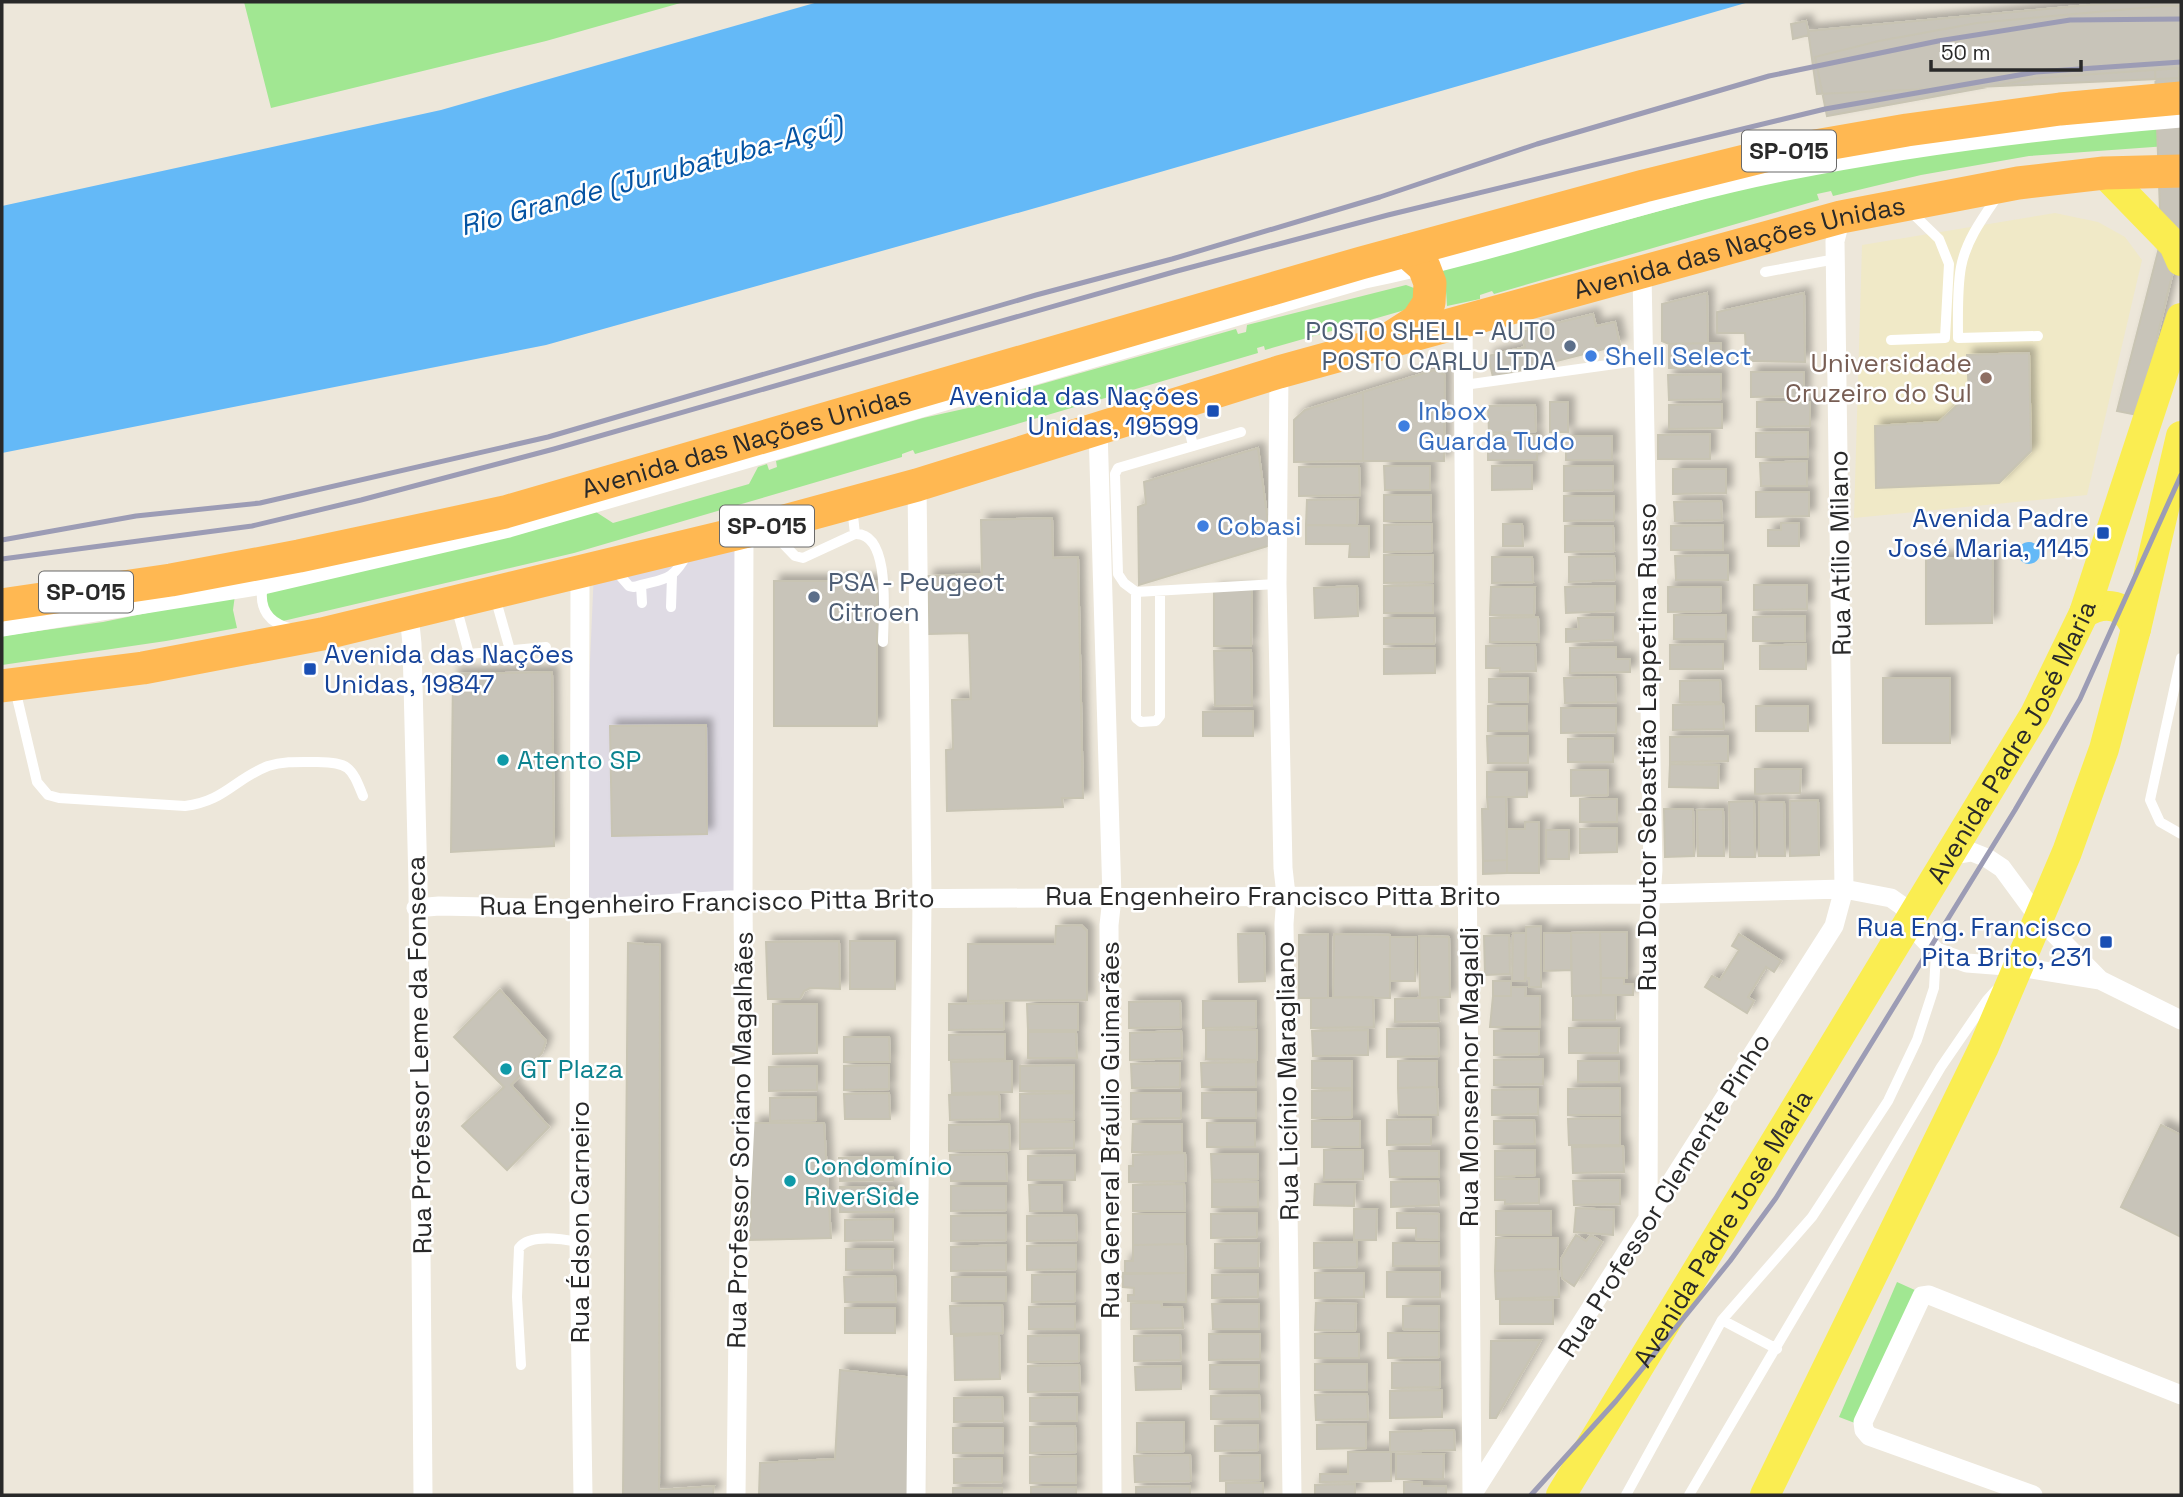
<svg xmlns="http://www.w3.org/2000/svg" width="2183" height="1497" font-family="'Space Grotesk',sans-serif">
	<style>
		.industrial { fill: #dfdbe4 }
		.education { fill: #f0e9c7 }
		.green { fill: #a1e792 }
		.water { fill: #64b9f7 }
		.building { fill: #c8c4b9; stroke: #c8c4b3; stroke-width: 2; filter: url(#shadow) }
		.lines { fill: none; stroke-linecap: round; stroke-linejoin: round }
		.lane { stroke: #fff; stroke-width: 10 }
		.street { stroke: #fff; stroke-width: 19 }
		.primary { stroke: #faed51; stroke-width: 30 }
		.highway { stroke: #ffb852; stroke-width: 33 }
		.rail { stroke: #9c9cb5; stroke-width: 5 }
		.service-dot { fill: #5c6f8a; stroke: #fff; stroke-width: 2.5 }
		.shop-dot { fill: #3f7fe0; stroke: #fff; stroke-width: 2.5 }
		.education-dot { fill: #8d6e63; stroke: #fff; stroke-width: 2.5 }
		.transit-dot { fill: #1a4fb4; stroke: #fff; stroke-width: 2.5 }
		.culture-dot { fill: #0f9aa8; stroke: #fff; stroke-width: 2.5 }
		.labels { text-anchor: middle; stroke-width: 5; stroke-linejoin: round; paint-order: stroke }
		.shield { fill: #fff; stroke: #696969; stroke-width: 2 }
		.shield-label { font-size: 24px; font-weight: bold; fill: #292929 }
		.street-label { font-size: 26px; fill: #292929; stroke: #fff }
		.service-label { font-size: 26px; fill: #4e5e75; stroke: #fff; text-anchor: end }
		.shop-label { font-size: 26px; fill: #366cbe; stroke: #fff; text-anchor: start }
		.education-label { font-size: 26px; fill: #785e54; stroke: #fff; text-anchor: end }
		.transit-label { font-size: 26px; fill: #164399; stroke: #fff; text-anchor: end }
		.culture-label { font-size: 26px; fill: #0d838f; stroke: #fff; text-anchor: start }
		.water-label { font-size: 28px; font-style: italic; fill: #0453a2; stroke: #fff }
	</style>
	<defs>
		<filter id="shadow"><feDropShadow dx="6" dy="-6" stdDeviation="3.5" flood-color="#0004"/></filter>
	</defs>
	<rect width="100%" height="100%" fill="#ede7da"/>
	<path class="industrial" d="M744,532l-1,369 -164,8 15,-338z"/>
	<path class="education" d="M2055,213l43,9 27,15 17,23 -55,235 -233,23 8,-273z"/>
	<path class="green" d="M244,2h440l-138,39 -275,67z
		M2181,121v24l-152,11 -108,19 -88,21 -2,-5 -14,3 2,6 -325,94 -2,-3 -12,4v4l-33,7 -1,-15 -6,-20 369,-101z
		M1406,285l8,3 4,6 -13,16 -140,40 -1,-4 -7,2 1,5 -343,101 -2,-4 -11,4v3l-328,96 -291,68 -10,-2 -6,-10 -2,-19 331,-78 17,11 136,-39 9,-17 9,-3 2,6 8,-3 -1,-6 147,-43 54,-12 26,-11 233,-66 2,5 8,-2 1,-7z
		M235,595l-2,15 4,18 -71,13 -164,24v-29l101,-14z
		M1897,1282l20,9 -57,134 -21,-8z"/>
	<path class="water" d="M818,2h931l-703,203 -500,140 -544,108v-247l439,-96z
		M2018 553a11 11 0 1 1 22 0a11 11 0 1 1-22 0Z"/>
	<path class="building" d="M2181,2v76l-364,16 -9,-63 303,-28z
		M2163,6h18v62l-144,10 -210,38 -12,-59 64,-16 98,-18z
		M1806,21l3,14 -16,4 -2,-15z
		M2179,68l2,171 -43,176 -21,-4 44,-171 -6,-171z
		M1707,293l1,50 -39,1 -7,-3v-37z
		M1804,293l1,69 -52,-1 -7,-7 -1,-21h-28v-21z
		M1593,314l3,12 19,-4 5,23 -127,32 -5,-21 37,-9 -4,-15z
		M1721,343v25h-52v-24z
		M2029,353l2,98 -32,32 -123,5 -1,-62 64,-4 30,-28 -2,-39z
		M1434,370l11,5 -1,86h-81v-69z
		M1751,372h53v24l-53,1z
		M1721,374v25l-52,1 -1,-25z
		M1363,392v69l-69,1v-42l11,-10z
		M1550,402h18v30h-18z
		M1757,402h53v24l-53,1z
		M1722,404v24l-53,1v-24z
		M1535,405l1,26 -47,2 -1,-27z
		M1808,432v25h-52v-24z
		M1710,434v25h-52v-24z
		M1488,435h49v25h-49z
		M1566,436h46v24h-46z
		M1258,448l13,97 -132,40 -1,-78 8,-3 -2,-22z
		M1807,461v25h-46l-1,-23z
		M1532,465v24l-40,1v-24z
		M1359,466l1,29 -61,1v-29z
		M1384,466h46v24h-45z
		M1564,466h49v24l-49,1z
		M1673,469h53v24l-53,1z
		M1756,492h53v24l-53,1z
		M1384,495h47v26h-47z
		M1564,496h50v24l-50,1z
		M1358,499l-1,26h-51l1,-25z
		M1721,501l1,19 -47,1 -1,-19z
		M1052,518l1,40 25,-1 5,241h-21l1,9 -116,4 -1,-61 7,-1 -1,-49 19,-1 -2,-66 -40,1 -1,-58 54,-2 -1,-54z
		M1781,523h18v23h-31v-16h13z
		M1432,524v27l-48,1v-27z
		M1503,524h19l1,22h-20z
		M1306,525l63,1v31h-20l1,-13h-44z
		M1723,525v25h-52v-24z
		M1565,526h48l1,25 -49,1z
		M1384,555h49v27l-49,1z
		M1728,555v25h-52l-1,-24z
		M1614,556l1,24 -46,2v-25z
		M1492,557h40l1,25 -41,1z
		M1926,558h67l-1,65 -66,1z
		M774,581h103v145h-103z
		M1433,585v28h-49v-27z
		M1754,585h53v24l-53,1z
		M1357,586l1,30 -43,2 -1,-30z
		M1615,586v25l-49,2 -1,-26z
		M1491,587h44l-1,28h-44z
		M1668,587h53v24l-53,1z
		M1214,590h38l-1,56h-37z
		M1674,615h52v24h-52z
		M1805,616v25h-52v-24z
		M1538,617l1,25h-49v-24z
		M1613,617v23l-47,2v-13h13l-1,-11z
		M1384,618h51l-1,26h-50z
		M1723,644v25h-53v-24z
		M1806,644v25h-46v-23z
		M1535,645l1,26 -36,1v-4h-14v-22z
		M1616,647v12h14v13l-60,1v-25z
		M1435,648v25l-51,1v-25z
		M1251,650l1,55 -37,1 -1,-55z
		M552,672l2,174 -103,6 2,-178z
		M1615,677l1,25 -51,1 -1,-25z
		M1528,678v24h-39v-23z
		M1883,678h67v65h-67z
		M1720,680l1,22h-41v-21z
		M1723,704l1,25 -51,1v-25z
		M1488,706h39v25h-39z
		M1756,706h52v25h-52z
		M1561,708h55v24l-55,1z
		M1253,711v25h-50v-24z
		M706,725l1,109 -95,2 -2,-110z
		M1487,736h41v27h-40z
		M1728,736v25l-58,1v-25z
		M1613,738v24h-45v-23z
		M1670,764l49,1 -1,23 -49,-1z
		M1755,769h46l-1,24 -45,1z
		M1571,770h37v25l-37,1z
		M1487,772h40v25h-40z
		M1487,797h19l1,63 -24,1 -1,-52h6z
		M1580,799h37v23h-37z
		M1818,800l1,55 -29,1v-55z
		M1754,801l1,56h-25l-1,-55z
		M1759,802h25l1,54h-26z
		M1664,809h29l1,47 -29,1z
		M1723,809l1,47h-26l-1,-46z
		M1525,822h14v51h-32v-44h18z
		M1617,828v24l-37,1v-24z
		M1546,830h23v29h-23z
		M1507,860v13l-24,1v-13z
		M1081,925l6,6v69l-119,1v-57h87l1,-18z
		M1541,926v61h-12v-9h-3v-51z
		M1600,932l1,63 -29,1 -1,-63z
		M1600,932h27v46h-26z
		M1264,933l1,48 -26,1 -1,-48z
		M1513,933h13l-1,48h-13z
		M1544,933h27v37l-27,1z
		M1328,934v64h-29v-63z
		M1334,934l56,1v63l-57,-1z
		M1739,934l42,27 -7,11 -8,-5 -18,30 6,4 -7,12 -42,-26 7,-11 8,4 19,-30 -7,-4z
		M1509,935l1,39 -25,1 -1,-39z
		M1419,936l30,1 1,60 -30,1z
		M1390,937h26l-1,44h-25z
		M839,941l1,48 -30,-1 -6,3 -4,8h-32l-2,-57z
		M850,941h45v48h-45z
		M628,943l32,2 -1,545 55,-4 -1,9h-90z
		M1601,978h23v6h9v11h-32z
		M1493,981h18v15h-18z
		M1511,987h15l-1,9h15v31h-50l3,-31h18z
		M500,990l46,51 -4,12 -31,32 38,42 -42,43 -45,-44 42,-39 -50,-50z
		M1616,995l-1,25h-42v-24z
		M1373,997l1,30 -63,1v-30z
		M1438,997l1,24 -44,1v-23z
		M1180,1001l1,26 -52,1v-26z
		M1203,1001h53v26l-53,1z
		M1004,1003v26l-55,1v-26z
		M773,1004h44v49l-44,1z
		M1027,1004h51v26h-50z
		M1438,1028l1,28 -52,1v-28z
		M1569,1028h50l-1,25h-49z
		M1206,1030h51v30l-51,-1z
		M1368,1030v25l-55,1 -1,-25z
		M1181,1031l1,27 -52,2v-27z
		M1494,1031h45v23l-45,1z
		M1028,1032h48l1,26h-49z
		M1005,1034v25l-56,1v-25z
		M844,1037h45l1,25h-46z
		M1543,1059v25l-49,1v-25z
		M1012,1061v31l-60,1 -1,-31z
		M1312,1061h40v27h-40z
		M1398,1061h39v26l-39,1z
		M1578,1061h41v21h-41z
		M1256,1062v25h-54l-1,-24z
		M1180,1063v24l-48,1 -1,-24z
		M889,1065v24l-45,1v-24z
		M1074,1065v26h-54v-25z
		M817,1066v24l-48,1v-24z
		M1437,1087l1,28h-39l-1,-27z
		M1620,1088v27h-52v-26z
		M1538,1089v25l-46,1v-25z
		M1352,1090v27l-40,1v-27z
		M1256,1092v26h-54v-25z
		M889,1093l1,26h-45l-1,-25z
		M1074,1093v26l-54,1v-26z
		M1131,1093h50v25l-50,1z
		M999,1094l1,25 -50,1 -1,-25z
		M816,1097v23l-46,1v-23z
		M1620,1118v27h-51l-1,-26z
		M1431,1119v25l-44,1v-25z
		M1534,1120l1,24h-41v-23z
		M1312,1121h48v26h-48z
		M1020,1122h54v26l-54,1z
		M753,1123h71l7,115 -81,2z
		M1207,1123h48v24h-48z
		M1009,1124l1,26 -61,1v-26z
		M1133,1124h49v28h-50z
		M2161,1125l20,10v102l-60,-30z
		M1623,1146l1,26 -51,1 -1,-26z
		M1324,1150h39v29l-39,1z
		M1535,1150v25l-40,2v-26z
		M1389,1151h50v26h-49z
		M1185,1153l1,28 -57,1v-16h4v-11z
		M1006,1154l1,27h-56l-1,-26z
		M1211,1154h47v25l-46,1z
		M1075,1155v25h-47v-24z
		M893,1157v23l-53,1 -1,-23z
		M1495,1179h44v24l-34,1v-4h-10z
		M1620,1180v24l-46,1 -1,-24z
		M1438,1181l1,24 -48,2v-25z
		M1212,1182h46v25h-46z
		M1184,1184l1,27h-52v-26z
		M1315,1184h40l-1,22 -40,-1z
		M1029,1185h33v26h-32z
		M951,1186h55v24l-55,1z
		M840,1187l54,1v24h-54z
		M1576,1208l38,2 -1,25 -39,-3z
		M1354,1209h23l-1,31h-22z
		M1496,1211h55v24h-55z
		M1257,1213v24l-46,1v-24z
		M1397,1213l42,1v26l-23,-1v-11h-19z
		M1133,1214h52v30l-52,1z
		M1006,1215v25l-55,1v-25z
		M1076,1215l1,25 -50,1v-25z
		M893,1219v21l-48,1v-21z
		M1576,1235l10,6 5,-6 11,7 -28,44 -12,-8 -1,-19z
		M1496,1238h62v31l-63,2z
		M1357,1242v25l-43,1v-25z
		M1259,1243l-1,25h-43v-24z
		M1393,1243h46v23h-46z
		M1185,1244l1,29 -61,1v-13h8v-16z
		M1006,1245v25l-55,1v-24z
		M1076,1245v24l-49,1v-24z
		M846,1249h47l-1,21h-46z
		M1558,1269l1,28 -63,2 -1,-28z
		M1387,1272h53v25h-53z
		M1123,1273h63v29l-58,-1v-6h6v-7l-11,-1z
		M1315,1273h49v24l-49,1z
		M1075,1274v27l-43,1v-27z
		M1258,1274v23l-46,1v-23z
		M895,1276l1,26h-51l-1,-25z
		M952,1277h54v24h-54z
		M1500,1300h53v24h-53z
		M1131,1303h30l1,4h20l1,21 -52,1z
		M1316,1303l40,1 -1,27 -40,-1z
		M1212,1304h47v25h-46z
		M1002,1305l1,28 -52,1 -1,-28z
		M1075,1306v23h-46v-22z
		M1403,1306h36v24l-36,-1z
		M845,1308h50v25h-50z
		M1388,1333h51v24l-51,1z
		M999,1334l1,45 -45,1 -1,-44z
		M1209,1334h51v25l-51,1z
		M1315,1334h44v24h-44z
		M1079,1335v26l-51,1v-26z
		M1180,1335l1,25 -47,1v-25z
		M1541,1340l-45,78h-6l1,-77z
		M1440,1362v25l-48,1v-25z
		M1315,1364h52v26h-52z
		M1079,1365l1,26 -52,1v-26z
		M1210,1365h49v24h-49z
		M1181,1366v23l-45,1 -1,-23z
		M840,1370l74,8 -1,117h-154l1,-32 75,-4z
		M1442,1390v27l-52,1v-27z
		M1367,1394l1,25 -52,1 -1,-25z
		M1259,1395l1,24h-49v-23z
		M1002,1397l1,24 -49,1v-24z
		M1077,1397v24h-47v-23z
		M1184,1422v29l-47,1v-29z
		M1366,1424v24l-49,1v-24z
		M1258,1425v25l-43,1v-25z
		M1075,1426l1,26 -46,1v-26z
		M953,1428h50v25h-50z
		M1454,1430l1,20 -65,2v-20z
		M1348,1452h43v29l-71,1v-8h28z
		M1396,1454h48l-1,25h-47z
		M1190,1455l1,26 -56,1 -1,-26z
		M1260,1455v25l-40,1v-25z
		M1076,1456v27h-46v-26z
		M1002,1458v24l-48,1v-24z
		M1404,1482h18v4h24v9h-42z
		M1226,1483h37v12h-37z
		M1355,1484v11h-40v-10z
		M1190,1486v9h-54v-8z
		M1031,1487h45v8h-45z
		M953,1488h49v7h-49z"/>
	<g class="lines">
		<path class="lane" d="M1999,194c-15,22 -33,46 -38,73 -4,22 -3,48 -3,71l80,-2
			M1765,272l71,-13
			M1891,340l54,-2 4,-74 -10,-25 -29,-28
			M1464,385l180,-25
			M1184,406l9,40
			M1241,432l-123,36 -3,6 3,100 6,9 12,9 141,-8
			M852,507l3,27
			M771,531l24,25 8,2 52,-24c37,-2 28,84 28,108
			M615,570l14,16 5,1c29,-9 38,-4 53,-33
			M263,585c-5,24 6,39 30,44
			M641,585l1,18
			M1136,592v126l5,4 15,-1 4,-5v-125
			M495,597l15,53
			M671,607l1,-31
			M469,654l77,-7
			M2181,658l-31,142 10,22 21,12
			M450,659l19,-5 -13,-48
			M15,689l22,93 11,13 11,3 126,8c40,-5 49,-27 83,-40 16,-5 32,-4 49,-4 32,1 34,4 46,34
			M1722,1320l55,29
			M521,1365l-4,-68 2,-49c11,-15 44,-9 60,-6
			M1626,1495l96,-175 90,-103 76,-116 29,-61 17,-52 2,-36
			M1689,1495l252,-428 46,-67 9,-10"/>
		<path class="street" d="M1642,273l11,597 -4,50 -1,300
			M1463,323l9,1171
			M1279,372l-2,212 6,284 3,27 -2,29 8,571
			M1098,429l14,469 -3,27 3,570
			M580,571l-1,671 4,253
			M409,614l3,30 6,241 5,610
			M2,627l261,-42 246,-57 856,-249c143,-29 279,-80 422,-108 130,-26 262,-42 394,-53
			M1948,856l24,-4 15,6 15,10 36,49 62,63
			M416,908l23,-2 140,3 149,-9 924,-6 192,-5 47,9 10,7 10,10 11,22 14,15 31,11 52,4 81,13 81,40
			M736,1495l3,-252 6,-121 -2,-221 1,-369
			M916,1495l6,-596 -5,-414
			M1472,1495l362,-569 10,-37 -9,-648 6,-24
			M2033,1495l-164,-59 -5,-6 -1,-8 59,-126 7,-1 252,100"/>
		<g class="primary">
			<path d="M2104,173l70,72 7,16"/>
			<path d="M2084,613c22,-13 42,-9 52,16"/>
			<path id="s1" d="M1561,1495l474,-781 49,-101 97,-295"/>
			<path d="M1765,1495l218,-446 84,-197 37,-103 32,-120 45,-193"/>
		</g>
		<g class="highway">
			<path d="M1392,337l25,-16 12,-18 1,-20 -6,-16 -18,-16"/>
			<path id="s2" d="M2,605l169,-25 128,-24 206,-44 856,-249 283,-77 137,-34 126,-22 153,-21 121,-11"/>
			<path id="s3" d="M2,686l141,-18 179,-34 422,-102 173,-47 362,-113 562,-155 177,-34 86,-10 77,-2"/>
		</g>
		<path class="rail" d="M2,540l134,-24 124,-13 288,-66 488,-142 136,-36 208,-62 157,-53 232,-68 169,-35 132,-21 111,-1
			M2,559l250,-33 109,-26 193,-51 623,-178 211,-56 437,-106 211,-37 145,-10
			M1531,1495l85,-94 114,-140 46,-63 239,-388 65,-111 101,-224"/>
	</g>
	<g class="service-dot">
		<circle cx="1570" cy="346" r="7"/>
		<circle cx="814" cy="597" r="7"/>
	</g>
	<g class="shop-dot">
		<circle cx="1591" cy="356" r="7"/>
		<circle cx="1404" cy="426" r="7"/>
		<circle cx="1203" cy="526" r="7"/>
	</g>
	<circle class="education-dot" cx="1986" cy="378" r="7"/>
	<g class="transit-dot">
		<rect x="1206" y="404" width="14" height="14" rx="3.5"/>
		<rect x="2096" y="526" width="14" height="14" rx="3.5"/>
		<rect x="303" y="662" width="14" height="14" rx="3.5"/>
		<rect x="2099" y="935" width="14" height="14" rx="3.5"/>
	</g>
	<g class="culture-dot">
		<circle cx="503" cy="760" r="7"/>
		<circle cx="506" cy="1069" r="7"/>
		<circle cx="790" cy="1181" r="7"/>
	</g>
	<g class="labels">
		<g class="shield">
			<rect x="1742" y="130.5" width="94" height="41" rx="5"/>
			<rect x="720" y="505.5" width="94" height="41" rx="5"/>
			<rect x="39" y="571.5" width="94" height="41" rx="5"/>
		</g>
		<g class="shield-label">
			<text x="1789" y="159">SP-015</text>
			<text x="767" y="534">SP-015</text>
			<text x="86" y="600">SP-015</text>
		</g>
		<g class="street-label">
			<text dy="9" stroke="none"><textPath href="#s3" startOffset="1794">Avenida das Nações Unidas</textPath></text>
			<text dy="9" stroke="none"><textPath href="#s2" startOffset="763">Avenida das Nações Unidas</textPath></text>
			<text transform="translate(1840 553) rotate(-91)" y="9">Rua Atílio Milano</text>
			<text dy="9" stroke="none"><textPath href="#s1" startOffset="878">Avenida Padre José Maria</textPath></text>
			<text transform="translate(1647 747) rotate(-90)" y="9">Rua Doutor Sebastião Lappetina Russo</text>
			<text x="1273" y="905">Rua Engenheiro Francisco Pitta Brito</text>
			<text transform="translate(707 902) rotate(-1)" y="9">Rua Engenheiro Francisco Pitta Brito</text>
			<text transform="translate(419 1055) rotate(-91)" y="9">Rua Professor Leme da Fonseca</text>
			<text transform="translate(1469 1077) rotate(-90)" y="9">Rua Monsenhor Magaldi</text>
			<text transform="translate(1287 1081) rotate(-91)" y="9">Rua Licínio Maragliano</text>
			<text transform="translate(1110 1130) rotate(-90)" y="9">Rua General Bráulio Guimarães</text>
			<text transform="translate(740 1140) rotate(-89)" y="9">Rua Professor Soriano Magalhães</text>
			<text transform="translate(1664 1195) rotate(-58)" y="9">Rua Professor Clemente Pinho</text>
			<text transform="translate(580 1222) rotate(-90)" y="9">Rua Édson Carneiro</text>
			<text dy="9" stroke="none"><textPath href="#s1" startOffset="312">Avenida Padre José Maria</textPath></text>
		</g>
		<g class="service-label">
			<text x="1556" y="340">POSTO SHELL - AUTO<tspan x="1556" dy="30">POSTO CARLU LTDA</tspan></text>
			<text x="828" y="591" text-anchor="start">PSA - Peugeot<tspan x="828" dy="30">Citroen</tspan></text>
		</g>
		<g class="shop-label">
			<text x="1605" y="365">Shell Select</text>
			<text x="1418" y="420">Inbox<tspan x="1418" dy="30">Guarda Tudo</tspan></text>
			<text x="1217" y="535">Cobasi</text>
		</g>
		<g class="education-label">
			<text x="1972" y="372">Universidade<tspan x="1972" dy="30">Cruzeiro do Sul</tspan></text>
		</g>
		<g class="transit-label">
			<text x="1199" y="405">Avenida das Nações<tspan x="1199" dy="30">Unidas, 19599</tspan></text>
			<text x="2089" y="527">Avenida Padre<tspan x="2089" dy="30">José Maria, 1145</tspan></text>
			<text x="324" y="663" text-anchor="start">Avenida das Nações<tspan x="324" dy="30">Unidas, 19847</tspan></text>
			<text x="2092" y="936">Rua Eng. Francisco<tspan x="2092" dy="30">Pita Brito, 231</tspan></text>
		</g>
		<g class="culture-label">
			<text x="517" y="769">Atento SP</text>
			<text x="520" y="1078">GT Plaza</text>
			<text x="804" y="1175">Condomínio<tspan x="804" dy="30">RiverSide</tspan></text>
		</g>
		<g class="water-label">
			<text transform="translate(651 175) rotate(-15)" y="10">Rio Grande (Jurubatuba-Açú)</text>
		</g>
	</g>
	<rect width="2183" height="1497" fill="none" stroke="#292929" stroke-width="7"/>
	<path d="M1931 60v10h150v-10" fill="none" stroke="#292929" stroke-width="3.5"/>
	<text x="1941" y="60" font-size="21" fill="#292929" stroke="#ffffff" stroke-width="5" paint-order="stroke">50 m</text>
</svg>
